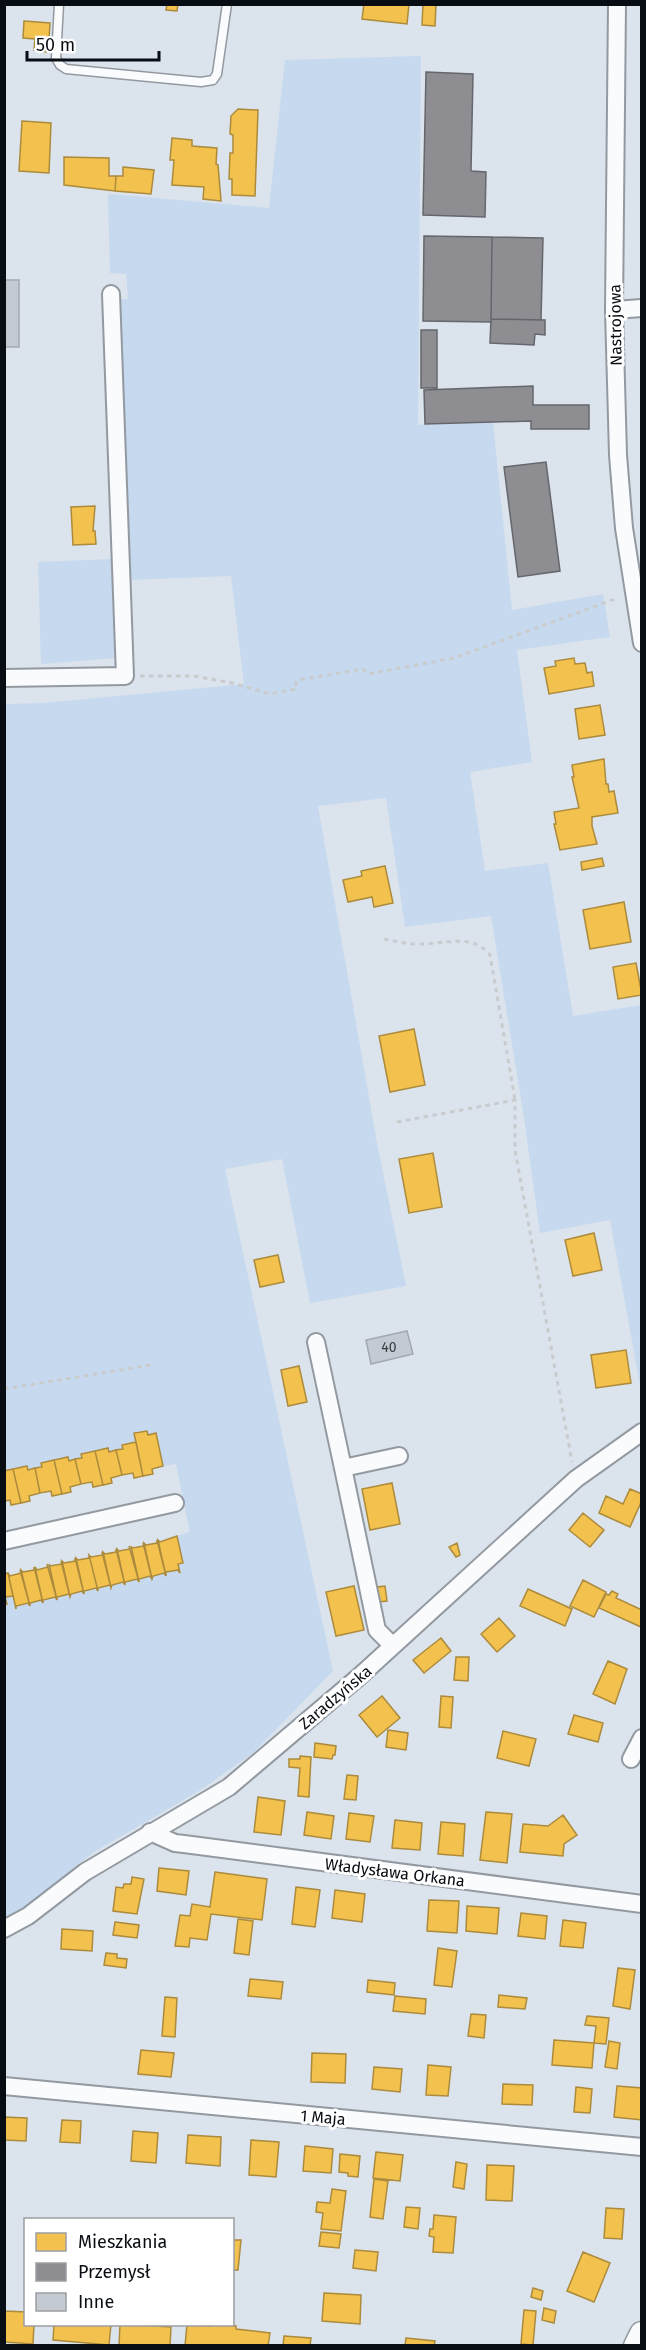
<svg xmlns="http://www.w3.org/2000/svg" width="646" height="2350" font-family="'Fira Sans',sans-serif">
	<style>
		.green { fill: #c6d9ee }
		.homes { fill: #f2c14e; stroke: #ac8b3c; stroke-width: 1.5 }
		.industry { fill: #8d8d92; stroke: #65676c; stroke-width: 1.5 }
		.building { fill: #c3cad1; stroke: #a2a9b0; stroke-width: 1.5 }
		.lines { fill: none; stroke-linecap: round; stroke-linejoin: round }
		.lane-casing { stroke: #9399a0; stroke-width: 11 }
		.street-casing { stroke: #9399a0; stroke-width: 20 }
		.secondary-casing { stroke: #9399a0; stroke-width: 27 }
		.path { stroke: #c9cbcd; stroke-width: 3; stroke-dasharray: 4.5 4.5; stroke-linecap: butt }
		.lane { stroke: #fafbfc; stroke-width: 8 }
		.street { stroke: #fafbfc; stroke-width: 16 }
		.secondary { stroke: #fafbfc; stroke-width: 24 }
		.labels { text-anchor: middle; stroke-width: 6; stroke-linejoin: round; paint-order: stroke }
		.number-label { font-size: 14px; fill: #393e44 }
		.street-label { font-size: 16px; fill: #080d13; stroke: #fff }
	</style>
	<rect width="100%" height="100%" fill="#dbe3ec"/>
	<path class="green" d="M421,56l-3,369 75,-3 19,188 91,-16 7,43 -93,13 15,112 -62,10 15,99 63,-8 25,153 68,-11v385l-31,-170 -70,13 -16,-115 -33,-202 -86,11 -19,-129 -68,8 59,337 29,143 -96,17 -28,-144 -57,10 108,502 -80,82 -54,38 -105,61 -89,70v-325l8,-1 3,13v-3l12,-3 2,3v-3l11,-3 3,3 -1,-3 12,-3 2,3v-3l12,-3 2,3v-3l11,-3 2,3v-3l12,-3 2,3v-3l12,-3 1,3 1,-3 11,-3 3,3 -1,-3 12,-3 2,3v-3l11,-3 3,3v-3l11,-3 1,3 1,-4 12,-2 2,3 -2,-9 5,-2 -6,-26 13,-4 -14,-68 -13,2 -7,-33 -8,2 -1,-4 -13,2 2,9 -14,2 1,5 -14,3 -1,-4 -26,5v5l-13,3 -2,-4 -26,6 1,4 -14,3 -2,-4 -21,5v-767l39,-1 200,-19 -13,-108 -104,4 -8,-281h9l-2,-25 -16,-1 -2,-79 161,14 16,-148z
		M113,559l1,99 -73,6 -3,-102z"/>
	<path class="homes" d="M167,4h11l-1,7 -11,-1z
		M364,4h45l-2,20 -45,-5z
		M423,4h13l-1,22 -13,-1z
		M24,21l26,2 -1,17h-2l-1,12 -12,-2 1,-11 -12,-1z
		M238,109l20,1 -3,86 -23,-1v-16h-3l1,-26h3v-18l-3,-1 1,-18z
		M22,121l29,2 -2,50 -30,-2z
		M172,138l20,2v6l25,2 -1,16 2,1 3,36 -18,-2 1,-12 -32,-2 2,-25h-4z
		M64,157l45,1v18h7l-1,15 -51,-6z
		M123,167l31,3 -3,24 -36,-3 1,-15h7z
		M95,506l-2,25h2l1,13 -23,1 -2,-38z
		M574,658l1,6 10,-1 2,10 5,-1 2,14 -45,8 -5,-26 12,-2 -1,-5z
		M600,705l5,30 -26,4 -4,-30z
		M604,759l2,25h2l1,8 5,-1 4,22 -26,4v9l5,18 -37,6 -6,-26h2l-2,-12 25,-4 -7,-31h2l-2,-12z
		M602,858l2,8 -22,4 -1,-8z
		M385,866l8,37 -19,4 -2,-10 -24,5 -5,-22 19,-4 -1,-5z
		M624,902l7,40 -41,7 -7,-39z
		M636,963l6,32 -24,4 -5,-32z
		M414,1029l11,56 -35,7 -11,-56z
		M433,1153l9,54 -33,6 -10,-54z
		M594,1233l8,37 -29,6 -8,-36z
		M278,1255l6,27 -24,5 -6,-27z
		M626,1350l5,33 -35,5 -5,-33z
		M299,1366l8,36 -19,4 -7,-36z
		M147,1431l1,4 8,-2 7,33 -11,3 1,5 -10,2 -9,-43z
		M136,1442l7,34 -9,2 -1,-5 -11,2 -6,-25 7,-1 -1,-4z
		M108,1448l1,4 7,-2 6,25 -11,3 1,5 -9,2 -8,-34z
		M95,1451l8,34 -10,2 -1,-5 -11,2 -6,-25 7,-1 -1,-4z
		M68,1457l1,4 6,-2 6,25 -11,3 1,5 -9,2 -8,-34z
		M54,1460l8,34 -10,2 -1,-5 -11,2 -5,-25 7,-1 -1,-4z
		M27,1466l1,4 7,-2 5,25 -11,3 1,5 -9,2 -8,-34z
		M13,1469l8,34 -10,2 -1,-5 -6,1v-30z
		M392,1483l8,41 -30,6 -8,-41z
		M630,1489l12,5v6l-12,27 -31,-14 7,-17 17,8z
		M583,1513l21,17 -14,17 -21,-17z
		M177,1536l6,27 -5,1 2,9 -2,-3 -12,2v4l-8,-36 2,2z
		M157,1540l9,36 -2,-3 -11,3 -1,3 -8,-36 2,2 11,-2z
		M143,1543l9,36 -2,-3 -11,3v3l-8,-36 1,2 12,-2z
		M457,1543l3,12 -4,2 -7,-10z
		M129,1546l10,36 -2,-3 -12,3v3l-8,-36 2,2 11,-2z
		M116,1549l9,36 -2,-3 -11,3 -1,3 -8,-36 2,2 11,-2z
		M102,1552l9,36 -1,-3 -12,3v3l-9,-36 2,2 12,-2z
		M89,1555l9,36 -2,-3 -12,3v3l-8,-36 2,2 11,-2z
		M75,1558l9,36 -2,-3 -11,3 -1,3 -8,-36 2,2 11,-2z
		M61,1561l9,36 -1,-3 -12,3v3l-8,-36 1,2 12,-2z
		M47,1564l10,36 -2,-3 -12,3v3l-8,-36 2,3 11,-3z
		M34,1567l9,36 -2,-3 -11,3v3l-9,-36 2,2 11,-2z
		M20,1570l10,36 -2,-3 -12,3v3l-8,-36 2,3 11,-3z
		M8,1573l5,23 -8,1 2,7h-3v-30z
		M583,1580l23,12 -12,25 -24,-11z
		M354,1586l10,44 -28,6 -10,-44z
		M385,1586l2,15 -8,1 -2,-15z
		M528,1589l44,20 -7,17 -45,-20z
		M612,1591l6,3 -2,4 26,12 -1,17 -42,-19 7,-14 3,1z
		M499,1618l16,18 -18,16 -16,-18z
		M441,1638l10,13 -27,22 -11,-13z
		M456,1657h13l-1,24 -14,-1z
		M608,1661l19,8 -12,35 -22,-10z
		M382,1696l18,22 -23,19 -18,-22z
		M441,1696l12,1 -2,31 -12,-1z
		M574,1715l29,8 -5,19 -30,-8z
		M388,1730l20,3 -2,17 -20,-3z
		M503,1731l33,8 -7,27 -32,-8z
		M315,1743l21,3 -1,9h-2l-1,4 -18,-2z
		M300,1756l11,1 -2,40 -11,-1 2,-28 -11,-1v-8h11z
		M347,1775l11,1 -2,24 -12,-1z
		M258,1797l27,4 -4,34 -27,-3z
		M307,1812l27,4 -3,23 -27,-4z
		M486,1812l26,2 -5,49 -27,-3z
		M349,1813l25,3 -4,26 -24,-3z
		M563,1815l14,20 -13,9 -1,12 -43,-4 3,-28 25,2z
		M395,1820l27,3 -2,27 -28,-2z
		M441,1822l24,2 -2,32 -25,-2z
		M159,1868l30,3 -3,24 -29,-4z
		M215,1872l52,7 -5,41 -51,-6 -4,26 -17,-2 -1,9 -14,-1 5,-31 10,1 2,-12 18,3z
		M132,1877l12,2 -7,35 -24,-3 3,-24 7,1 1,-4h7z
		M296,1887l24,3 -5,37 -23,-3z
		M335,1890l30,4 -3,28 -30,-4z
		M429,1900l30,1 -2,32 -30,-2z
		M467,1906l32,2 -2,26 -31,-3z
		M521,1913l26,3 -2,23 -27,-3z
		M238,1919l15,2 -4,34 -15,-2z
		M563,1920l23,3 -3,25 -23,-2z
		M115,1922l24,3 -2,13 -24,-3z
		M62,1929l31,2 -1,20 -31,-2z
		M438,1948l19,3 -5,36 -18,-2z
		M106,1953l11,1v4l10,1 -1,9 -22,-3z
		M618,1968l17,2 -5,39 -17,-3z
		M250,1979l33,3 -2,17 -33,-3z
		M368,1980l27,3 -1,12 -27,-3z
		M499,1995l28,3 -2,11 -27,-2z
		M395,1996l31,3 -1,15 -32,-3z
		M165,1997l12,1 -2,39 -13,-1z
		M471,2014l15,1 -2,23 -16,-2z
		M587,2016l22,2 -3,26 -12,-1 2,-17 -11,-1z
		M554,2040l40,3 -2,25 -40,-3z
		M609,2041l11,2 -3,26 -12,-2z
		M141,2050l33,3 -3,24 -33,-3z
		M312,2053l34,1 -1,29 -34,-1z
		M428,2065l23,2 -3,29 -22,-1z
		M374,2067l28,2 -2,23 -28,-3z
		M503,2084l30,1 -1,20 -30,-1z
		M617,2086l25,2v32l-28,-3z
		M576,2087l16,2 -2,24 -16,-1z
		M4,2117l23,1 -1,23 -22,-1z
		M62,2120l19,1 -1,22 -20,-1z
		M133,2131l25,2 -2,30 -25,-2z
		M188,2135l33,2 -1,29 -34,-3z
		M251,2140l28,2 -3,35 -27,-2z
		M305,2146l28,3 -2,24 -28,-2z
		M376,2152l27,3 -3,26 -27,-3z
		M340,2154l20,2 -2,21 -10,-1v-3l-9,-1z
		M456,2162l11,2 -3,25 -11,-2z
		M487,2165l27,1 -2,35 -26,-1z
		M374,2179l14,2 -5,38 -13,-2z
		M332,2189l14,2 -5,40 -20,-2 2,-16 -7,-1 1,-10 13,1z
		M406,2207l14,1 -2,21 -14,-2z
		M606,2208l18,1 -2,30 -18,-1z
		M434,2215l22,2 -3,36 -20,-1 1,-15 -5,-1 1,-7h3z
		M321,2232l20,2 -2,14 -20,-2z
		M232,2240h9l-3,30h-6z
		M355,2250l23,2 -2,19 -23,-3z
		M583,2252l27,11 -16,39 -27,-11z
		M533,2288l10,3 -2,9 -10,-3z
		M324,2293l37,2 -1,29 -38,-3z
		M4,2294l1,17 21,1v12h8l-1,20 -29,-2z
		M544,2308l12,3 -2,12 -12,-3z
		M524,2310l12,1 -3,34 -12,-1z
		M54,2324h57l-2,21 -56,-5z
		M120,2324l51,3 -1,19h-51z
		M187,2324l22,2 15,-2 12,2v3l34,4 -2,13h-83z
		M284,2336l27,2 -1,8h-27z
		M406,2338l29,3 -1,5h-29z"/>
	<path class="industry" d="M426,72l47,2 -2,97 15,1 -1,45 -62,-2z
		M424,236l68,1 -1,85 -68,-1z
		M492,237l51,1 -2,82 -50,-1z
		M491,319l54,1v15l-10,-1 -1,11 -44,-2z
		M421,330h16v58h-16z
		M533,386v19h56v24h-58v-8l-106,3 -1,-34z
		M546,462l14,109 -42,6 -14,-110z"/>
	<path class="building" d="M4,280h15v67h-15z
		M407,1331l6,23 -42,10 -5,-24z"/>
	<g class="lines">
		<g class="lane-casing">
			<path id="lane" d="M59,4l-3,54 4,7 6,4 135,13 12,-2 4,-6 10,-70"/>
		</g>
		<g class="street-casing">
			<path id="street" d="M617,4l-3,306 4,145 6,73 18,115
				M614,310l28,-2
				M4,678l121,-2 -14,-382
				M316,1342l27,126
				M4,1541l171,-38
				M393,1646l-16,-16 -34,-162 56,-12
				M631,1759l11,-21
				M150,1832l25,11 9,1 458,60
				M4,1929l24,-13 57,-44 144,-85 132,-112 215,-196 66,-47
				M4,2086l638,61"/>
		</g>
		<g class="secondary-casing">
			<path id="secondary" d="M636,2346l6,-12"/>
		</g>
		<path class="path" d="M140,676h54l38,7 38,11 26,-5v-7l2,-2 65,-11 5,5 86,-16 164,-60
			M384,939c11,2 22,5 33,5 26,1 55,-12 73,11l25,145
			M397,1122l118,-22v50l57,312
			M4,1389l147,-24"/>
		<use href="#lane" class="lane"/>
		<use href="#street" class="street"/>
		<use href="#secondary" class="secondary"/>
	</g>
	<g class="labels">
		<g class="number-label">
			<text x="389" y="1352">40</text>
		</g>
		<g class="street-label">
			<text transform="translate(615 325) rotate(-91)" y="6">Nastrojowa</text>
			<text transform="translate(335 1697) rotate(-40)" y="6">Zaradzyńska</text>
			<text transform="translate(395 1872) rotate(7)" y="6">Władysława Orkana</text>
			<text transform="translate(323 2117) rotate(5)" y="6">1 Maja</text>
		</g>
	</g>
	<rect width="646" height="2350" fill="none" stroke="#080d13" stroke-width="12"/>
	<rect x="24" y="2218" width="210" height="108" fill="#ffffff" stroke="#9c9ea1" stroke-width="1.5"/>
	<rect x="36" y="2233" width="30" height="18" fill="#f2c14e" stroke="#9c9ea1" stroke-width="1.5"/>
	<text x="78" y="2248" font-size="18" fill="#080d13">Mieszkania</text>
	<rect x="36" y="2263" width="30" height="18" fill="#8d8d92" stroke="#9c9ea1" stroke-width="1.5"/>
	<text x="78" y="2278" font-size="18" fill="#080d13">Przemysł</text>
	<rect x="36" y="2293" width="30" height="18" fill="#c3cad1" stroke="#9c9ea1" stroke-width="1.5"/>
	<text x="78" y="2308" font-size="18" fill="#080d13">Inne</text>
	<path d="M27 51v9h132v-9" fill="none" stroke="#080d13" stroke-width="3"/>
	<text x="36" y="51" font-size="18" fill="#080d13" stroke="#ffffff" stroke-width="4.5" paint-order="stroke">50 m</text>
</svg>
